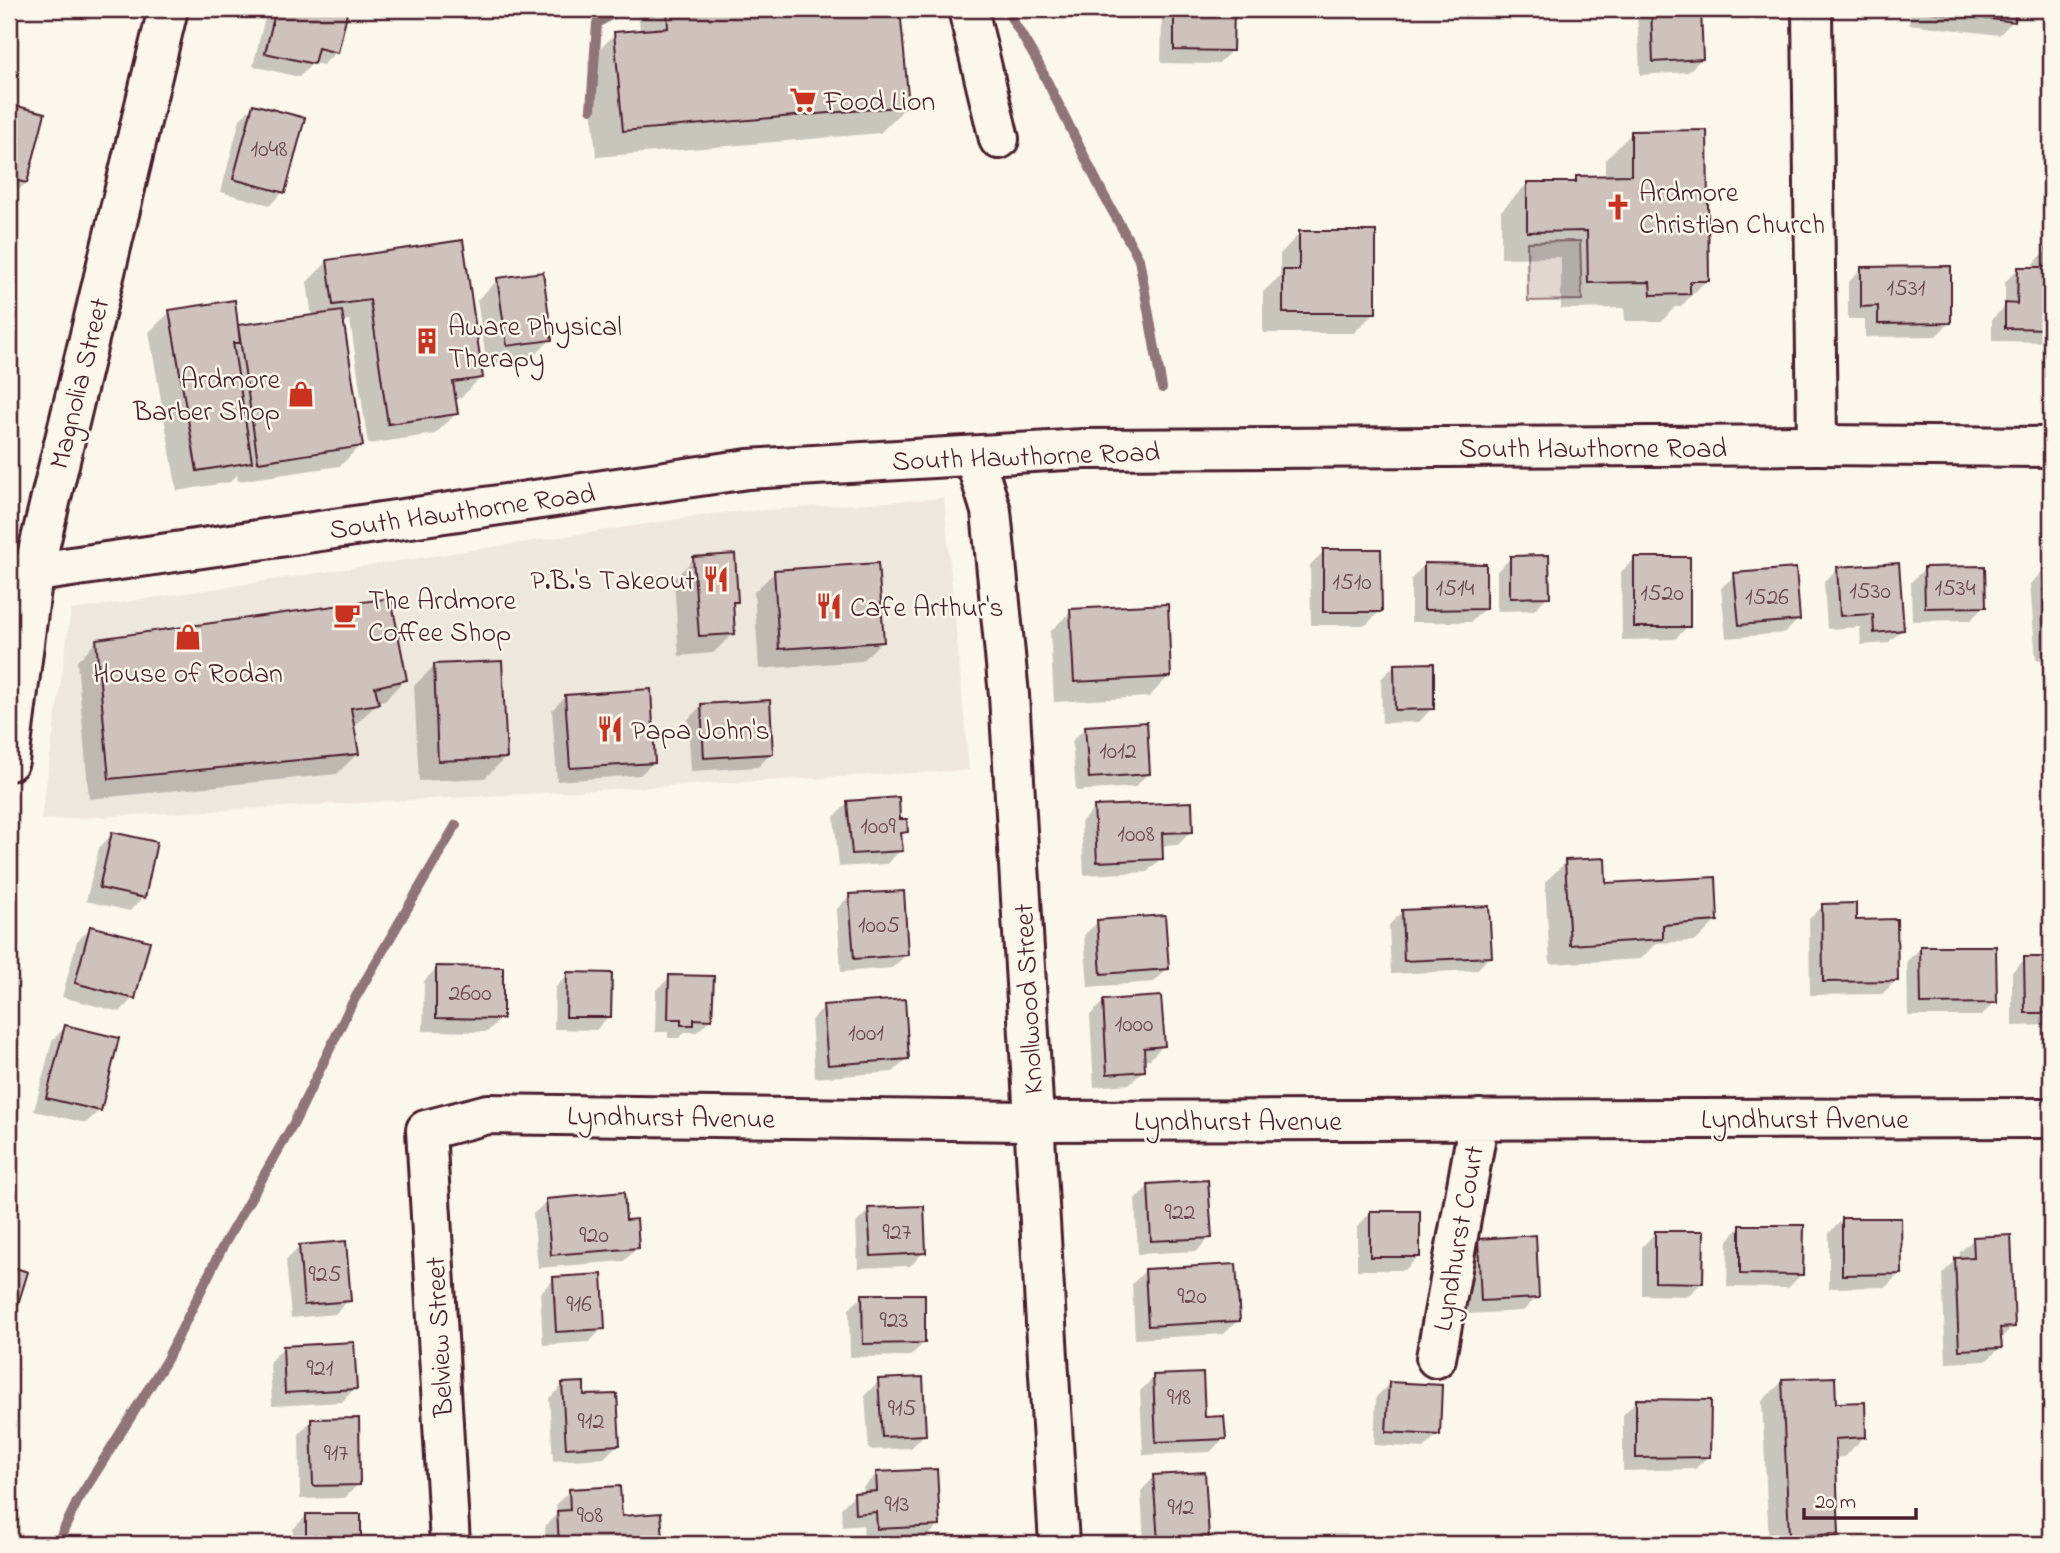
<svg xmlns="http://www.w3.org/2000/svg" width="2060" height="1553" font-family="'Indie Flower',sans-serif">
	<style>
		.built { fill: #eee7de }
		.green { fill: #e2d7d0; stroke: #967b7e; stroke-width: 2 }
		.shadow { fill: #0003 }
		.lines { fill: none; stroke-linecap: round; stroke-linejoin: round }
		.stream { stroke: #907477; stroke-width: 10 }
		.building { fill: #cfc2bc; stroke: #4a1f2b; stroke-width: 2 }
		.minor-casing { stroke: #4a1f2b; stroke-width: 44 }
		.major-casing { stroke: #4a1f2b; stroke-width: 44 }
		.minor { stroke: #fbf7ec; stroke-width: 38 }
		.major { stroke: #fbf7ec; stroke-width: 38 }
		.labels { text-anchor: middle; stroke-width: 5; stroke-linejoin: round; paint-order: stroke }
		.number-label { font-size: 24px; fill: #6b484f }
		.poi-label { font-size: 28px; fill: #4a1f2b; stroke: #fbf7ec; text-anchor: start }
		.street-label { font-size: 28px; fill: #4a1f2b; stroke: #fbf7ec }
	</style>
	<rect width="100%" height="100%" fill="#fbf7ec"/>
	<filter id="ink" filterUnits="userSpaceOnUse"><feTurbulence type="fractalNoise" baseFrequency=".0143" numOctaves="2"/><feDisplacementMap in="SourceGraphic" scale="14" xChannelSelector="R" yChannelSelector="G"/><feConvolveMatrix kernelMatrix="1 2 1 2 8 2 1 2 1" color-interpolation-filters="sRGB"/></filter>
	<g filter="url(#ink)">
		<path class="built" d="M944,498l25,272 -928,50 30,-210 649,-97z"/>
		<path class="green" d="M1580,241l2,59 -54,1 -1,-59z"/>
		<path class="shadow" d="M267,9h80l-11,43 -13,13 -10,-2 -14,14 -46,-11z
			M638,9h261l8,97 -27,27 -284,24 -8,-96 27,-27 25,-2z
			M1172,9h60v41l-14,14 -57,-1 1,-44z
			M1637,9h62l3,49 -14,14 -48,3z
			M1911,9h103l-1,12 -14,14 -90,-11z
			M9,106l34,8 -17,69 -14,13 -3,-1z
			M254,106l29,86 -13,13 -49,-13 19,-73z
			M1632,133l75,147 -27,27h-5l-13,14h-37l-1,-13 -63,1v-52l-60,1v-47l26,-27h44l6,-7h28v-17z
			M1300,233l75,79 -21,21h-91v-41l17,-16v-22z
			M2047,250h4v92l-59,-1v-22l13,-12v-25l13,-13h15v-5z
			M328,261l153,116 -20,21 -7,1 2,15 -21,20 -67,10 -18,-124 -9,1 20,124 -21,21 -102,15 -1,-6 -7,7 -53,9 -28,-159 21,-20 66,15 76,-10 -5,-35z
			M1861,269l88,54 -13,13 -71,1v-18h-17v-36z
			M498,280l53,59 -21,21 -43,6 -10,-66z
			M1324,551l56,60 -14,14h-55l-1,-60z
			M1511,558l37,38 -14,14 -37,1v-40z
			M1635,558l53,68 -13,13 -53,1 -1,-68z
			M694,559l43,42 -5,5 2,27 -21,20 -34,3 -5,-77z
			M1424,565l60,44 -13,13h-60v-43z
			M1925,568l59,38 -13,14 -59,1 -1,-39z
			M1837,569l65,61 -14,13 -27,2 -1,-18 -33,2 -3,-47z
			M2044,570h7v89l-15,1 -6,-76z
			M775,572l107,69 -20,20 -103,8 -5,-77z
			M1735,575l64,44 -14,14 -59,5 -5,-50z
			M1071,611l98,65 -20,21 -95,5 -4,-70z
			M97,641l308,38 -20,21 -9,2 1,2 -21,20h-4l5,30 -20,20 -248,25 -12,-138z
			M1395,665l37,43 -13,14 -37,1 -1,-44z
			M434,666l71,92 -20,20 -66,3 -5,-95z
			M566,696l88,66 -14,13 -83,6 -5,-71z
			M702,705l69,48 -13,14 -67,4 -3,-52z
			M1086,727l62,46 -13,14 -59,4 -4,-50z
			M848,803l51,18 7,10 -6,6 1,13 -14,14 -48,3 -5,-50z
			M1095,808l96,23 -13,14 -17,1v12l-14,14 -63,3 -3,-53z
			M112,834l31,63 -13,14 -44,-10 13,-53z
			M1566,862l38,23 112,36 -20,20 -40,2 -15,16 -91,5 -5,-82z
			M850,895l56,60 -14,13 -51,4 -4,-63z
			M1823,906l32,15 41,60 -14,13 -72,1 -1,-76z
			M1402,912l88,44 -13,14 -86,4 -2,-49z
			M1098,922l69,47 -13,13 -66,5 -4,-52z
			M91,928l42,70 -13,14 -58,-15 15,-56z
			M1921,948l74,54 -14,14h-73l-1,-55z
			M2051,958v67l-39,1v-54l13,-13z
			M437,968l64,50 -14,14 -64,-1 1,-50z
			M568,974l41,42 -13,14 -42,-1 1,-41z
			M670,977l41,42 -14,13h-12l-6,6h-11v-6h-13l1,-42z
			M1104,1001l59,44 -13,14 -8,1 1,11 -14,13 -35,3 -4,-72z
			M824,1007l83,52 -14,13 -78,6 -4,-58z
			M65,1027l35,83 -14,13 -52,-12 18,-70z
			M1149,1186l61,51 -13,14 -59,3 -3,-55z
			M547,1201l78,21 13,25 -14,14 -86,7 -5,-54z
			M869,1210l55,42 -14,14 -52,2 -2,-45z
			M1370,1213l49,43 -14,14h-48v-43z
			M1842,1220l58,53 -14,14 -57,1v-55z
			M1741,1226l60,49 -13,13 -61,-1 1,-47z
			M1655,1233l47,49 -14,14 -46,-1v-48z
			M1974,1239l39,87 -14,14 1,8 -14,13 -40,2 -4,-89 14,-14h4v-8z
			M1479,1240l58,57 -14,14 -55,3 -3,-60z
			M300,1247l49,53 -14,14 -44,4 -5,-58z
			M1145,1271l93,49 -14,14 -89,5 -3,-55z
			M2051,1271v60h-1l-1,-58z
			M554,1279l49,49 -14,14 -46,3 -3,-52z
			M863,1296l61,47 -14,13 -60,1 -1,-48z
			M283,1348l72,40 -13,14 -70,4 -2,-45z
			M1154,1377l70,61 -14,14 -67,3 -3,-64z
			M879,1381l45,54 -13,13 -42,2 -4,-55z
			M1783,1381l52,24 29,32 -20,20 -10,1 4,75 -12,11h-57l-7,-143z
			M1390,1383l48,51 -14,14 -50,-3 2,-48z
			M563,1385l20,12 35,47 -14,14 -51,3 -4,-63z
			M1636,1401l72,55 -13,13 -72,2v-56z
			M312,1420l46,64 -13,14 -45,1 -1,-65z
			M877,1474l62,51 -14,14 -61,3 -1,-17 -21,2 -1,-19 14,-14h9l-1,-7z
			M1154,1477l53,60 -7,7h-56l-3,-53z
			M570,1491l50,27 41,20 -6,6h-109l-1,-18 12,-12 -1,-10z
			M307,1515h53v29h-67v-15z"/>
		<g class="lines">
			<path class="stream" d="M1006,9l31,52 66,133 36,65 23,129
				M591,109l6,-86 24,-14
				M57,1544l20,-42 89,-141 56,-113 72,-125 56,-116 106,-182"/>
		</g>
		<path class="building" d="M276,9h72l-10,44 -20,-5 -4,16 -49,-11z
			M667,9h233l9,97 -286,25 -9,-99 54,-4z
			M1174,9h60l-1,42 -59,-1z
			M1651,9h50l2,50 -50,3z
			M1922,9h94l-1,13 -93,-11z
			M9,104l36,9 -18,70 -18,-4z
			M253,104l52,14 -20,75 -52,-14z
			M1707,130l2,151h-19v13l-39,1 -1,-13 -62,1 -1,-52 -60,1v-50h49v-6l55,-1v-44z
			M1299,231h77v82h-93v-43h16z
			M463,240l20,138 -30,4 5,32 -70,10 -18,-124 -37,5 -6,-45z
			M2046,248h5v81l-46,-1v-25l12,1 1,-37h28z
			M1951,266v57l-73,1v-18l-17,1v-40z
			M543,272l9,68 -45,6 -10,-68z
			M235,300l5,43h-7l19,119 -55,9 -28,-161z
			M342,311l21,135 -105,16 -20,-137z
			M1323,549h58l1,63h-59z
			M735,554l3,48h-5l2,32 -36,2 -6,-79z
			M1549,555l1,42 -40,1v-42z
			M1634,557h56v70h-56z
			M878,563l6,79 -105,7 -5,-79z
			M1424,563l62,1v45l-62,1z
			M1899,563l5,67 -30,3 -1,-19 -33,2 -3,-49z
			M1985,566l1,41 -61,1 -1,-41z
			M1796,568l4,52 -61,5 -5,-52z
			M2051,568v79h-2l-6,-78z
			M391,598l16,82 -32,7 4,17 -28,4 8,46 -250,25 -13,-140z
			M1168,604l3,73 -97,5 -4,-73z
			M502,661l5,97 -69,3 -4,-97z
			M1434,663v46l-39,1 -1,-46z
			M651,689l4,74 -85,5 -5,-73z
			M770,700l3,54 -69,4 -3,-54z
			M1147,722l3,52 -61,4 -4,-52z
			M899,797l1,22h7l1,13 -7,1 2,18 -51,3 -5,-53z
			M1192,802l1,30 -31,1 1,26 -66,3 -3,-56z
			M112,832l45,10 -12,56 -46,-10z
			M1605,858l1,25 110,-6 2,44 -55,4v14l-93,6 -5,-85z
			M904,891l4,64 -54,4 -5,-65z
			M1856,903v17l41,-1 1,62 -75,1 -1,-78z
			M1489,906l3,51 -88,4 -2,-51z
			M1165,915l4,54 -68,5 -4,-54z
			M90,926l60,15 -15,58 -60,-16z
			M1920,946h76l1,57 -76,1z
			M2024,957h27v56h-26z
			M436,966l67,1v52l-67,-1z
			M567,972l45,1 -1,44h-45z
			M669,975l45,1 -2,44 -18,-1v6h-13v-6h-13z
			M1161,996l4,50 -21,2 1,23 -38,3 -4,-74z
			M905,999l4,60 -81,6 -5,-60z
			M65,1025l54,13 -18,73 -55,-13z
			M1208,1180l4,58 -61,3 -3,-57z
			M624,1192l2,28 11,-1 2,29 -88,7 -5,-56z
			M924,1206l2,47 -55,3 -3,-48z
			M1370,1211h50v46h-50z
			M1842,1218h59l1,56 -60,1z
			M1740,1225h64l-1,50 -63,-1z
			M1655,1231h49l-1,52 -48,-1z
			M1536,1235l3,63 -58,3 -3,-62z
			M2011,1235l4,92 -15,1 2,20 -43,2 -4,-92 19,-1 -1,-20z
			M346,1241l5,60 -47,4 -5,-60z
			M1236,1264l4,57 -92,5 -3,-57z
			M9,1266l19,6 -19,61z
			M602,1274l3,55 -49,3 -3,-55z
			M862,1294h63v49l-62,1z
			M354,1342l3,47 -72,4 -2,-47z
			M1203,1373l2,44 19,-1 2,23 -70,3 -3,-67z
			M923,1377l3,58 -44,2 -4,-58z
			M1835,1377l1,26 29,-1 1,35 -31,2 4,95 -50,2 -7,-157z
			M584,1382v13l33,-1 3,51 -54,3 -4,-65z
			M1389,1382l53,3 -2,50 -54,-3z
			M1636,1399l75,1 -1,57 -74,1z
			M359,1418l1,67 -47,1 -2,-67z
			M937,1469l3,57 -63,3 -1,-17 -21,2 -1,-21 23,-2 -1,-19z
			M1205,1472l4,66 -51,3 -5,-66z
			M620,1486l2,30 39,-3 2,26 -104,5 -2,-33 13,-1 -1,-21z
			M306,1514h55v30h-55z"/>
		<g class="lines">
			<g class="minor-casing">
				<path id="minor" d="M968,9l31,130
					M1812,9l5,436
					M9,761l24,-188 135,-564
					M1436,1358l43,-239
					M450,1544l-24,-414 62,-16 546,7 1017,-3"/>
			</g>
			<g class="major-casing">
				<path id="major" d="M974,456l17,55 18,184 50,849
					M9,576l739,-107 335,-20 734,-4 234,2"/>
			</g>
			<use href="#minor" class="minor"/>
			<use href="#major" class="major"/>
		</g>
	</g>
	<defs>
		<g id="supermarket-bare" transform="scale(2.1)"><path d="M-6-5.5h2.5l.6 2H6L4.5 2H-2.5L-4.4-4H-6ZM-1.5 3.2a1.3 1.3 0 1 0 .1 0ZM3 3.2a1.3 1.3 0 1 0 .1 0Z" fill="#c8321e" stroke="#fbf7ec" stroke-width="2.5" paint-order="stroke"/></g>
		<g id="church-bare" transform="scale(2.1)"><path d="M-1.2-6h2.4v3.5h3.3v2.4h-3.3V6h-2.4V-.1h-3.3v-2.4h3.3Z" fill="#c8321e" stroke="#fbf7ec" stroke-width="2.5" paint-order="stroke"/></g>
		<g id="building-bare" transform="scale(2.1)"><path d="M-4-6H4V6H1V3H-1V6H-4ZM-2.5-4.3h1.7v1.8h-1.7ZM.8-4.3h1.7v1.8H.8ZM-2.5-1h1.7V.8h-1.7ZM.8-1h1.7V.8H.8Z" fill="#c8321e" stroke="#fbf7ec" stroke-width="2.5" paint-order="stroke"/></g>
		<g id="shop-bare" transform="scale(2.1)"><path d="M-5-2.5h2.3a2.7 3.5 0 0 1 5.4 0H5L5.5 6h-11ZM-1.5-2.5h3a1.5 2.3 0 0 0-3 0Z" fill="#c8321e" stroke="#fbf7ec" stroke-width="2.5" paint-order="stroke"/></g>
		<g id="restaurant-bare" transform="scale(2.1)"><path d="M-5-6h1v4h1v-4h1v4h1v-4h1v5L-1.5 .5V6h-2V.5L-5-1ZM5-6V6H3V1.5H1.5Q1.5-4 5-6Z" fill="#c8321e" stroke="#fbf7ec" stroke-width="2.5" paint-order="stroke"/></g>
		<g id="cafe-bare" transform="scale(2.1)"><path d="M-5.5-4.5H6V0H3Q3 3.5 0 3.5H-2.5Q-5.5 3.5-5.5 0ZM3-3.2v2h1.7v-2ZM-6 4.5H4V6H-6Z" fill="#c8321e" stroke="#fbf7ec" stroke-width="2.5" paint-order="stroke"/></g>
	</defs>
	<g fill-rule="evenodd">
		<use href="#supermarket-bare" x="803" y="100"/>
		<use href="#church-bare" x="1618" y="207"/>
		<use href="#building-bare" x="427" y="341"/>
		<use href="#shop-bare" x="301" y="394"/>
		<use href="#restaurant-bare" x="716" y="579"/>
		<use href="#restaurant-bare" x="829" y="606"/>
		<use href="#cafe-bare" x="347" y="615"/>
		<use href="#shop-bare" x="188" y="637"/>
		<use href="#restaurant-bare" x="610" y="729"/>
	</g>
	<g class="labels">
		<g class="number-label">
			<text x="269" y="156">1048</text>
			<text x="1906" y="295">1531</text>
			<text x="1352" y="589">1510</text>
			<text x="1455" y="595">1514</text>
			<text x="1955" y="595">1534</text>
			<text x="1870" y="598">1530</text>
			<text x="1662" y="600">1520</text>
			<text x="1767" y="604">1526</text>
			<text x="1118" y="758">1012</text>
			<text x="878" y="833">1009</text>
			<text x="1136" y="841">1008</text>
			<text x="879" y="932">1005</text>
			<text x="470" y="1000">2600</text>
			<text x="1134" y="1031">1000</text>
			<text x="866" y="1040">1001</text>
			<text x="1180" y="1219">922</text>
			<text x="897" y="1239">927</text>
			<text x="594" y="1242">920</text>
			<text x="325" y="1281">925</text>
			<text x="1192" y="1303">920</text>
			<text x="579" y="1311">916</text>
			<text x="894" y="1327">923</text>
			<text x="320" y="1375">921</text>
			<text x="1179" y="1404">918</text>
			<text x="902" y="1415">915</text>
			<text x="591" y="1428">912</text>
			<text x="336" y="1460">917</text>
			<text x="897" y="1511">913</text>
			<text x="1181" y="1514">912</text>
			<text x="590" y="1522">908</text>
		</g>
		<g class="poi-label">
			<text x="824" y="110">Food Lion</text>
			<text x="1639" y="201">Ardmore<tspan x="1639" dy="32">Christian Church</tspan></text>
			<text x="448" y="335">Aware Physical<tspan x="448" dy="32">Therapy</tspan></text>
			<text x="280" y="388" text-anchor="end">Ardmore<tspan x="280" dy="32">Barber Shop</tspan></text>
			<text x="695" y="589" text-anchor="end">P.B.'s Takeout</text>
			<text x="368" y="609">The Ardmore<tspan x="368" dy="32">Coffee Shop</tspan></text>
			<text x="850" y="616">Cafe Arthur's</text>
			<text x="188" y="682" text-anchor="middle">House of Rodan</text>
			<text x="631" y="739">Papa John's</text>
		</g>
		<g class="street-label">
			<text transform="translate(78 383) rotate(-76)" y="10">Magnolia Street</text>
			<text x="1593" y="457">South Hawthorne Road</text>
			<text transform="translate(1026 455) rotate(-2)" y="10">South Hawthorne Road</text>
			<text transform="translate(462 510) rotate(-8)" y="10">South Hawthorne Road</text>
			<text transform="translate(1027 999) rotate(-93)" y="10">Knollwood Street</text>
			<text transform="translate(671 1116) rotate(1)" y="10">Lyndhurst Avenue</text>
			<text x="1805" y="1128">Lyndhurst Avenue</text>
			<text x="1238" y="1130">Lyndhurst Avenue</text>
			<text transform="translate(1457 1238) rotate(-80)" y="10">Lyndhurst Court</text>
			<text transform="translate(438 1337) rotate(-93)" y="10">Belview Street</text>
		</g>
	</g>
	<rect width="2060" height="1553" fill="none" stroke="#fbf7ec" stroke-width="35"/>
	<rect x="18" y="18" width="2025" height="1518" fill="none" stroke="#4a1f2b" stroke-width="2.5" filter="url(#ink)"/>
	<path d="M1804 1508v10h112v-10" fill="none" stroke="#4a1f2b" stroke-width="3.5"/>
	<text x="1815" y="1508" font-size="21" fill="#4a1f2b" stroke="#fbf7ec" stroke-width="5" paint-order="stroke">20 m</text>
</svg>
